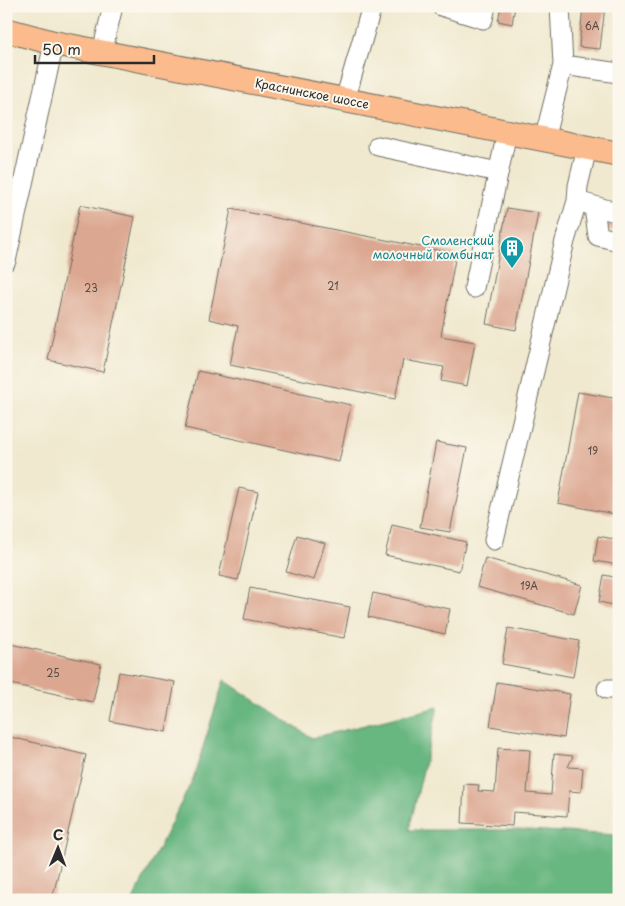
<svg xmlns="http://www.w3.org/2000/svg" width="625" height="906" font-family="'Playpen Sans',sans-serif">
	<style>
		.forest { fill: #68b680; stroke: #4a7056 }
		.building { fill: #dca791 }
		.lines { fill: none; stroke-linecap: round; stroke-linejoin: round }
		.minor-casing { stroke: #706e64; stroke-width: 21 }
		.major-casing { stroke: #706e64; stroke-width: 26 }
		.minor { stroke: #fff; stroke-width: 19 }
		.major { stroke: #fbbb8c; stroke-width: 24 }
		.labels { text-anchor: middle; stroke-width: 4; stroke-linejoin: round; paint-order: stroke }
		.number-label { font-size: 10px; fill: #574a44 }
		.street-label { font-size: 12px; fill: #2b2b2b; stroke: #fbf7ec }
		.culture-label { font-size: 12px; fill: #0d838f; stroke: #fbf7ec; text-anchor: end }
	</style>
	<rect width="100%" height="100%" fill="#fbf7ec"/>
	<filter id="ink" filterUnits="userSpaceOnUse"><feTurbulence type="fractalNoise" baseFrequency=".02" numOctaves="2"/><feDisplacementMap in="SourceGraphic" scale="10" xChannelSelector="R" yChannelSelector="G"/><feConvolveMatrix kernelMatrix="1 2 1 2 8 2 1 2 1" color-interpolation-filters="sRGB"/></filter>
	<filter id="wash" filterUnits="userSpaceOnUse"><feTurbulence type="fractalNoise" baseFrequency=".0096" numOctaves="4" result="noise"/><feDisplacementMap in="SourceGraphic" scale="20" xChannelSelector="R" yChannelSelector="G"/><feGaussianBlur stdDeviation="1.12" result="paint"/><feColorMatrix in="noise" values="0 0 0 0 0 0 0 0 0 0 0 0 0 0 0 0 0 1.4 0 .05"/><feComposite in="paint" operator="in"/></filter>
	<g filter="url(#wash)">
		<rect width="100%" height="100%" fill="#f0e9cf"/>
		<path class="forest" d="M224,680l88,58 126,-31 -29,123h118l92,5v65h-486l60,-121z"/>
		<g id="blocks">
			<path class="building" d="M501,6h14l-3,18 -14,-3z
				M583,6h22l-5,43 -21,-2z
				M80,205l55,12 -32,155 -55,-12z
				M507,208l31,5 -22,117 -30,-6z
				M231,209l225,45 -15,82 34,6 -8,44 -26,-5 3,-14 -41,-7 -8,39 -165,-34 8,-39 -29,-7z
				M602,214l17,3v15l-20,-4z
				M198,371l153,34 -12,57 -154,-34z
				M578,392l41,7v116l-61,-12z
				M436,442l31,6 -17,84 -30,-5z
				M239,488l19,4 -20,88 -19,-4z
				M392,525l74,17 -7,29 -74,-16z
				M297,535l28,8 -11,37 -28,-8z
				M598,536l21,4v25l-25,-4z
				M485,558l97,27 -8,29 -97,-27z
				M604,575l15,3v28l-20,-4z
				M250,588l100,19 -6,31 -100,-19z
				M373,593l77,16 -5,25 -77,-17z
				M508,628l71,13 -6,36 -71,-13z
				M6,643l95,21 -8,38 -87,-19z
				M119,672l56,10 -9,50 -56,-11z
				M497,682l73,12 -6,44 -74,-12z
				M6,736l80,19 -34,145h-46z
				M498,748l32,2 -3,43 24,2 3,-41 19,2 -5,11 15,1 -2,24 -12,-1 -2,25 -54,-4 -1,14 -50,-3 2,-39 15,1 -1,6 17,1z"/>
		</g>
	</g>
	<g filter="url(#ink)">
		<use href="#blocks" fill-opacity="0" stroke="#706e64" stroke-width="1"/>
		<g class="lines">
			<g class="minor-casing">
				<path id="minor" d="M441,6l42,13 3,-13
					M560,6l3,59
					M102,52l11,-46
					M345,100l27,-94
					M544,140l19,-75 56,8
					M378,146l120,26
					M587,148l-9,38 -1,15 42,12
					M594,208l4,28 21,5
					M6,261l48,-218
					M474,288l33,-156
					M494,540l71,-299 12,-40
					M607,689h12"/>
			</g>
			<g class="major-casing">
				<path id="major" d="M6,30l48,13 565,111"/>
			</g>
			<use href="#minor" class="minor"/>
			<use href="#major" class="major"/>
		</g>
	</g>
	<defs>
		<g id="building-pin" transform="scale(1.25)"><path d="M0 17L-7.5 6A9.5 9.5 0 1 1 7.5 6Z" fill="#0f9aa8" stroke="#fbf7ec"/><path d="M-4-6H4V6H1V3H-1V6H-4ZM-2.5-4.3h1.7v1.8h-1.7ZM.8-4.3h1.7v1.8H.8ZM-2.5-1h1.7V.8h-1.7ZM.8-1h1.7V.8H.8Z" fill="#fff"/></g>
	</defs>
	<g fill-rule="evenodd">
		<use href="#building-pin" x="512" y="248"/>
	</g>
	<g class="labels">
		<g class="number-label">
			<text x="592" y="30">6А</text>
			<text x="333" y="290">21</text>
			<text x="91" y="292">23</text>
			<text x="593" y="455">19</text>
			<text x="529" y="590">19А</text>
			<text x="53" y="677">25</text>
		</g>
		<g class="street-label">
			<text transform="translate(312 94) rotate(11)" y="4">Краснинское шоссе</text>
		</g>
		<g class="culture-label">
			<text x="494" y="245">Смоленский<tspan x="494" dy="14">молочный комбинат</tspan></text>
		</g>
	</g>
	<rect width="625" height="906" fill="none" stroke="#fbf7ec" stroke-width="25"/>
	<g transform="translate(58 848) rotate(1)" stroke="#fbf7ec" stroke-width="4" paint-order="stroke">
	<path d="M0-4L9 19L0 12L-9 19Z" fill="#2b2b2b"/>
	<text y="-8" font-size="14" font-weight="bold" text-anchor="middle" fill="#2b2b2b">С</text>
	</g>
	<path d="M35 55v8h119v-8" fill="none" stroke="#2b2b2b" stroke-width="2.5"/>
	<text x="42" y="55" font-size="15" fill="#2b2b2b" stroke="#fbf7ec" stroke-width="4" paint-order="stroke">50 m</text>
</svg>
